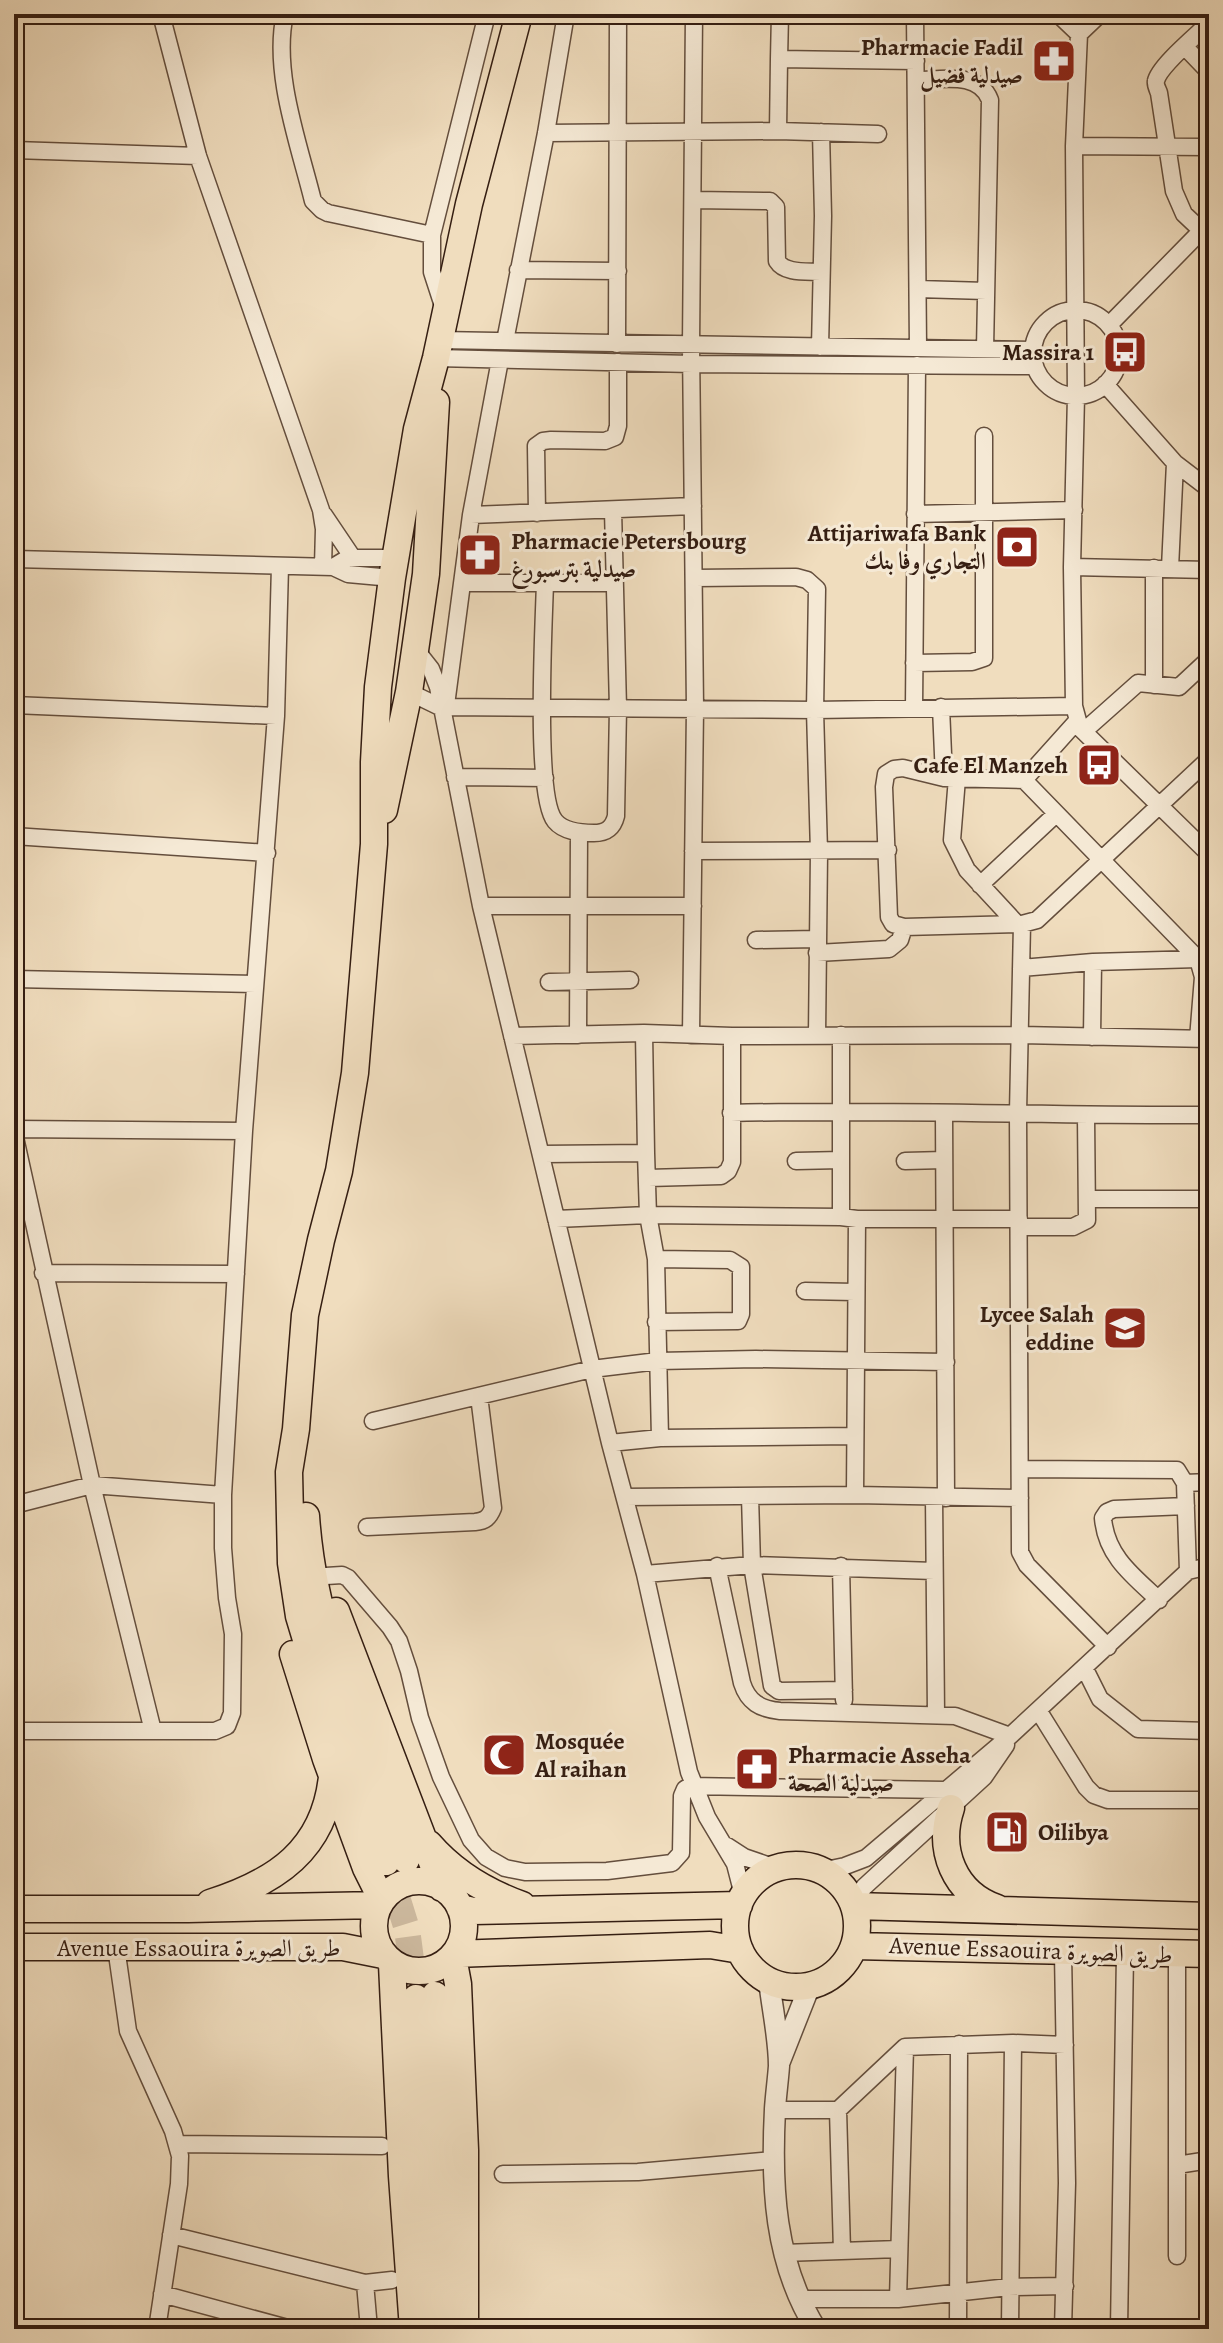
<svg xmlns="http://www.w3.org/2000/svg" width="1223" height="2343" font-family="Alegreya,Amiri,serif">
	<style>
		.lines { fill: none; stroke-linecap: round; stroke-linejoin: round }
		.primary-tunnel { stroke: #cbb79c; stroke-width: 26; stroke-dasharray: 26 13; stroke-linecap: butt }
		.minor-casing { stroke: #644e3d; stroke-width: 19 }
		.tertiary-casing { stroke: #644e3d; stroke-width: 23 }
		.primary-casing { stroke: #351e12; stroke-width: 29 }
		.minor { stroke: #f5e9d5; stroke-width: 16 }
		.tertiary { stroke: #f5e9d5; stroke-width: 20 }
		.primary { stroke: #f0ddbe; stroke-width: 26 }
		.labels { text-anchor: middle; stroke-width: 6; stroke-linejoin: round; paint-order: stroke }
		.poi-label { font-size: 24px; font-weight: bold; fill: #351e12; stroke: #f5e9d5; text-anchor: end }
		.street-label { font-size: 24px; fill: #351e12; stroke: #f5e9d5 }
	</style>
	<rect width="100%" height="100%" fill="#f0ddbe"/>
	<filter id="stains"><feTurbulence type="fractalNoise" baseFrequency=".0025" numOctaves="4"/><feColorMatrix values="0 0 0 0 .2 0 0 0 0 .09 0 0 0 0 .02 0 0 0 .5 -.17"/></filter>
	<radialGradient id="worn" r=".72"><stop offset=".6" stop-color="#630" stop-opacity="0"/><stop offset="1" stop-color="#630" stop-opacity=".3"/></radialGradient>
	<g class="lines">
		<path class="primary-tunnel" d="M386,1862l21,67 9,69"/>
		<g class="minor-casing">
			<path id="minor" d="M161,14l37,142 123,354 3,19 -1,37
				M285,14c-13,58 14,130 28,187l9,9 6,3 104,22
				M915,14l3,333
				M1058,14l21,20
				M1100,14l-21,20 -5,112 2,250 -4,171 2,139 6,22 129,126
				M1185,47l24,25
				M779,59l1,-45
				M917,80c25,0 62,-9 73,20l-5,249
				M778,131l100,3
				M546,133l232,-2 1,-72 137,2
				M1074,146l135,1
				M14,150l184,6
				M693,200l77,1 6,6 1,54c8,13 30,10 44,11
				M1201,230l-17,-16 -10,-23 -15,-98c-1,-3 -4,-8 -3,-12 3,-15 41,-46 53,-58
				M518,270l100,1
				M918,289l68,2
				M1033 353a43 43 0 1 1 86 0a43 43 0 1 1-86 0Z
				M445,312l-13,-40v-37l55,-221
				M1109,325l99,-101
				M439,340l594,10
				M505,341l41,-208 20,-119
				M617,344l1,-330
				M820,347l3,-131 -2,-84
				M436,358l256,6 343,2
				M1105,384l70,79 34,26
				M537,513l-1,-67 7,-5 8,-1 54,1 10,-4 3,-11v-64
				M915,514l159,-4
				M324,515l29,43
				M471,515l222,-9
				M14,559l319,8 15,7 44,4
				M333,567l15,-9h47
				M1072,567l137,3
				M1154,568v117
				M1170,568l5,-105
				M695,578l101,-1 11,3 10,9 -2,121 4,142 -2,184
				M545,582c-1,40 -11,214 10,239 9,11 26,12 39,12 12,0 19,-5 22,-17l2,-108 -5,-198
				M462,583h152
				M416,650l15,19 7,18 43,219 129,537 35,131 44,198 18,45 28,47 8,31
				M914,663l58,-1 12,-4v-222
				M409,692l31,15 375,3 259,-4
				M14,705l262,11
				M446,705l25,-190 29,-155
				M941,707l3,71
				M914,708l3,-343
				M1076,722l-52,58 174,179 5,18 -5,62
				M1084,731l54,-48 41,4 30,-28
				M455,777l90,1
				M957,778l-5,62 15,30 50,54
				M1024,780l-80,-2 -41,-10 -9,1 -8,5 -2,13 5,130 4,7 11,3 118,-3 15,-4 172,-161
				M14,836l253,17
				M693,851l195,-1
				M980,885l76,-71
				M481,906h212
				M1022,924l-4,189 2,439 7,13 81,82
				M756,940l61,-1
				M817,953l72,-4 11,-9 4,-13
				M1021,968l72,-6 105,-3
				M14,979l241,5
				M549,982l81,-2
				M644,1033l2,120 2,62 8,44 4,179
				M578,1035l1,-202
				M691,1035l4,-327 -4,-362 3,-332
				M512,1036l132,-3 88,3 289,-1 188,4
				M1092,1037l1,-75
				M731,1113c159,-4 319,3 478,2
				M944,1114l2,384
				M14,1129l230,2
				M14,1133l78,352 61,246
				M543,1154l103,-1
				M796,1161l45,-1
				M905,1161l39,-1
				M648,1178l73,-2 7,-5 4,-9v-126
				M1089,1199h120
				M841,1217v-182
				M556,1219l92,-4 193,2 16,2h162
				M1019,1227h54l14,-7 -1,-104
				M656,1259l74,1 11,7v47l-3,7 -82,1
				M43,1273l193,1
				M805,1291l50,1
				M373,1421l219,-52 66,-8 98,-2 190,3
				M610,1443l50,-5 194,-2
				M1021,1469l156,1 8,13 3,88
				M1185,1483l24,-1
				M855,1495l2,-276
				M750,1496l2,69 20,121 7,5 65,-1
				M625,1497l230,-2 165,3
				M934,1497l2,218
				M14,1505l78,-20 131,10
				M367,1527l108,-5c10,-1 14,-4 18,-14l-14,-112
				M717,1566l25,117c6,19 18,26 38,28l175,5 55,20
				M841,1566l3,134
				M645,1574l107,-9 182,6
				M326,1576l16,-1 6,3 42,49 9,14 10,30 11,47 21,59 30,63 15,17 19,11 20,4 82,-1 65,-8 9,-10 1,-57 3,-7 5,-3 255,4
				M1159,1600c-26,-24 -53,-44 -56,-82l4,-6 7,-3 72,-3
				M1085,1669l15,30 38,30 71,2
				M1038,1710l48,77 8,8 14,5h101
				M14,1731h201l12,-5 5,-13 1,-79 -6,-36 -4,-50v-53l21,-364 32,-415 4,-150
				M727,1846l17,11 32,11
				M821,1871l24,-5 21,-8 144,-122 178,-165 21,-5
				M853,1903l11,-16 120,-110 22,-32
				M116,1947l12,84 45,100 7,25 -1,28 -22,145
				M1177,1954v302
				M775,2110h63l67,-63 108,-4 52,2
				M838,2110l4,141
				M178,2144l204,2
				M1177,2165l32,-5
				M503,2174l135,-2 136,-12
				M171,2235l194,48 27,-3
				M783,2253l116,-4
				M365,2283l4,46
				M162,2294l129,35
				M799,2299h99l111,-12 56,-1
				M898,2299l7,-252
				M958,2329l1,-285
				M1010,2329l3,-286
				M1063,2329l4,-146 -4,-230
				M1119,2329l6,-375"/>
		</g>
		<g class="tertiary-casing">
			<path id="tertiary" d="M769,1980c3,28 10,58 10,86 -1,14 -3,28 -4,43 -4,77 -1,153 41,220
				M780,2061l30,-76"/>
		</g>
		<g class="primary-casing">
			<path id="primary" d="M384,810l25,-118 17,-118 10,-172
				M306,1516c8,120 59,232 100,344
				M336,1611l106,277
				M293,1654l33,105 40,109 16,32
				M951,1808c-14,42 3,85 46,100
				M429,1844c25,29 57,48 93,61
				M386,1862l-72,-196 -15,-50 -8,-53 -2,-91 7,-43 9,-114 16,-75 18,-69 16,-98 19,-229v-82l4,-75 14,-109 25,-149 19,-71 33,-154 50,-190
				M735 1926a61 61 0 1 1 122 0a61 61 0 1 1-122 0Z
				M374 1926a45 45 0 1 1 90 0a45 45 0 1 1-90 0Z
				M210,1903c66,-21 114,-53 122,-126
				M854,1906l355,10
				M460,1908l13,3 266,-6
				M14,1909h174l191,-4
				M854,1946l355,8
				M14,1947h329l40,8
				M455,1954l255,-9 30,5
				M453,1957l5,27 7,166v179
				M392,1964l10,212 11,153
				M435,1995l4,33 9,301
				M416,1998l13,316"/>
		</g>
		<use href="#minor" class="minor"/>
		<use href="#tertiary" class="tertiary"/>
		<use href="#primary" class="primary"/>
	</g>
	<defs>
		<g id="pharmacy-square" transform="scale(2.3)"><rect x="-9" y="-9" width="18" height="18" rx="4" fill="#8f2418" stroke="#f5e9d5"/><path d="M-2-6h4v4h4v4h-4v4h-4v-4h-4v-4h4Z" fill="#fff"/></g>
		<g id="bus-square" transform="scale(2.3)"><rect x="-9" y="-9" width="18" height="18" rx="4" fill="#8f2418" stroke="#f5e9d5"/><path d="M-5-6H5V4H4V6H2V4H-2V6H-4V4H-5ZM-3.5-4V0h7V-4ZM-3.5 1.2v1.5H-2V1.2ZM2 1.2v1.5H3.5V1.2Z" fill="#fff"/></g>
		<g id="bank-square" transform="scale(2.3)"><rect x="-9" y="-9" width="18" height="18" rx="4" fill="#8f2418" stroke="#f5e9d5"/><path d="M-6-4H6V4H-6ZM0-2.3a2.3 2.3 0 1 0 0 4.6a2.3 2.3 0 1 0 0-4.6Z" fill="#fff"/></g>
		<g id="school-square" transform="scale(2.3)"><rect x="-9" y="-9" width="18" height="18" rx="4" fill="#8f2418" stroke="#f5e9d5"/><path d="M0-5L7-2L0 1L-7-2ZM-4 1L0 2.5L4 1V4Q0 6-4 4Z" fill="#fff"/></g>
		<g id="mosque-square" transform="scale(2.3)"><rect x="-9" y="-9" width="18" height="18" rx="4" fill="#8f2418" stroke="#f5e9d5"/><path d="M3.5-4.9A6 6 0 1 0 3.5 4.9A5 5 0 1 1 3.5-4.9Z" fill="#fff"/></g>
		<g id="fuel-square" transform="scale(2.3)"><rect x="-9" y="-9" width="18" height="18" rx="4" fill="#8f2418" stroke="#f5e9d5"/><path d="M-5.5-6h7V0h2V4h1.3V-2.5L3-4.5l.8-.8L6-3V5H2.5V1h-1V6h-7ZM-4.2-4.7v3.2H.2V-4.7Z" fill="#fff"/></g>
	</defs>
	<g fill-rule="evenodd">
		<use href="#pharmacy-square" x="1054" y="61"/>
		<use href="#bus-square" x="1125" y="352"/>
		<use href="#bank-square" x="1017" y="547"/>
		<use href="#pharmacy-square" x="480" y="555"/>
		<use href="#bus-square" x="1099" y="765"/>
		<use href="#school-square" x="1125" y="1328"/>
		<use href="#mosque-square" x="504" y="1755"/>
		<use href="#pharmacy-square" x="757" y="1769"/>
		<use href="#fuel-square" x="1007" y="1832"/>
	</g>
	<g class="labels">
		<g class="poi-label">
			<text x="1023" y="55">Pharmacie Fadil<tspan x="1023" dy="28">صيدلية فضيل</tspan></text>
			<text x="1094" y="360">Massira 1</text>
			<text x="986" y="541">Attijariwafa Bank<tspan x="986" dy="28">التجاري وفا بنك</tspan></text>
			<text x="511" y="549" text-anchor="start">Pharmacie Petersbourg<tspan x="511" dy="28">صيدلية بترسبورغ</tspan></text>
			<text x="1068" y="773">Cafe El Manzeh</text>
			<text x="1094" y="1322">Lycee Salah<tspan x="1094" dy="28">eddine</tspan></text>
			<text x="535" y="1749" text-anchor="start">Mosquée<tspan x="535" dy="28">Al raihan</tspan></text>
			<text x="788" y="1763" text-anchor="start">Pharmacie Asseha<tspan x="788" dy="28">صيدلية الصحة</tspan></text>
			<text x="1038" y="1840" text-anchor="start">Oilibya</text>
		</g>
		<g class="street-label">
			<text x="199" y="1956">Avenue Essaouira طريق الصويرة</text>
			<text transform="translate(1031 1950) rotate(2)" y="8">Avenue Essaouira طريق الصويرة</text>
		</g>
	</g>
	<rect width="1223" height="2343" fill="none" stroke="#f0ddbe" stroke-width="48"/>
	<rect x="16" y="16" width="1191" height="2311" fill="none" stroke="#351e12" stroke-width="4"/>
	<rect x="24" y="24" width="1175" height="2295" fill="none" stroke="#351e12" stroke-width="2"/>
	<rect width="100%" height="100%" filter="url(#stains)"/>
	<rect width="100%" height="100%" fill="url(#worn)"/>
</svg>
